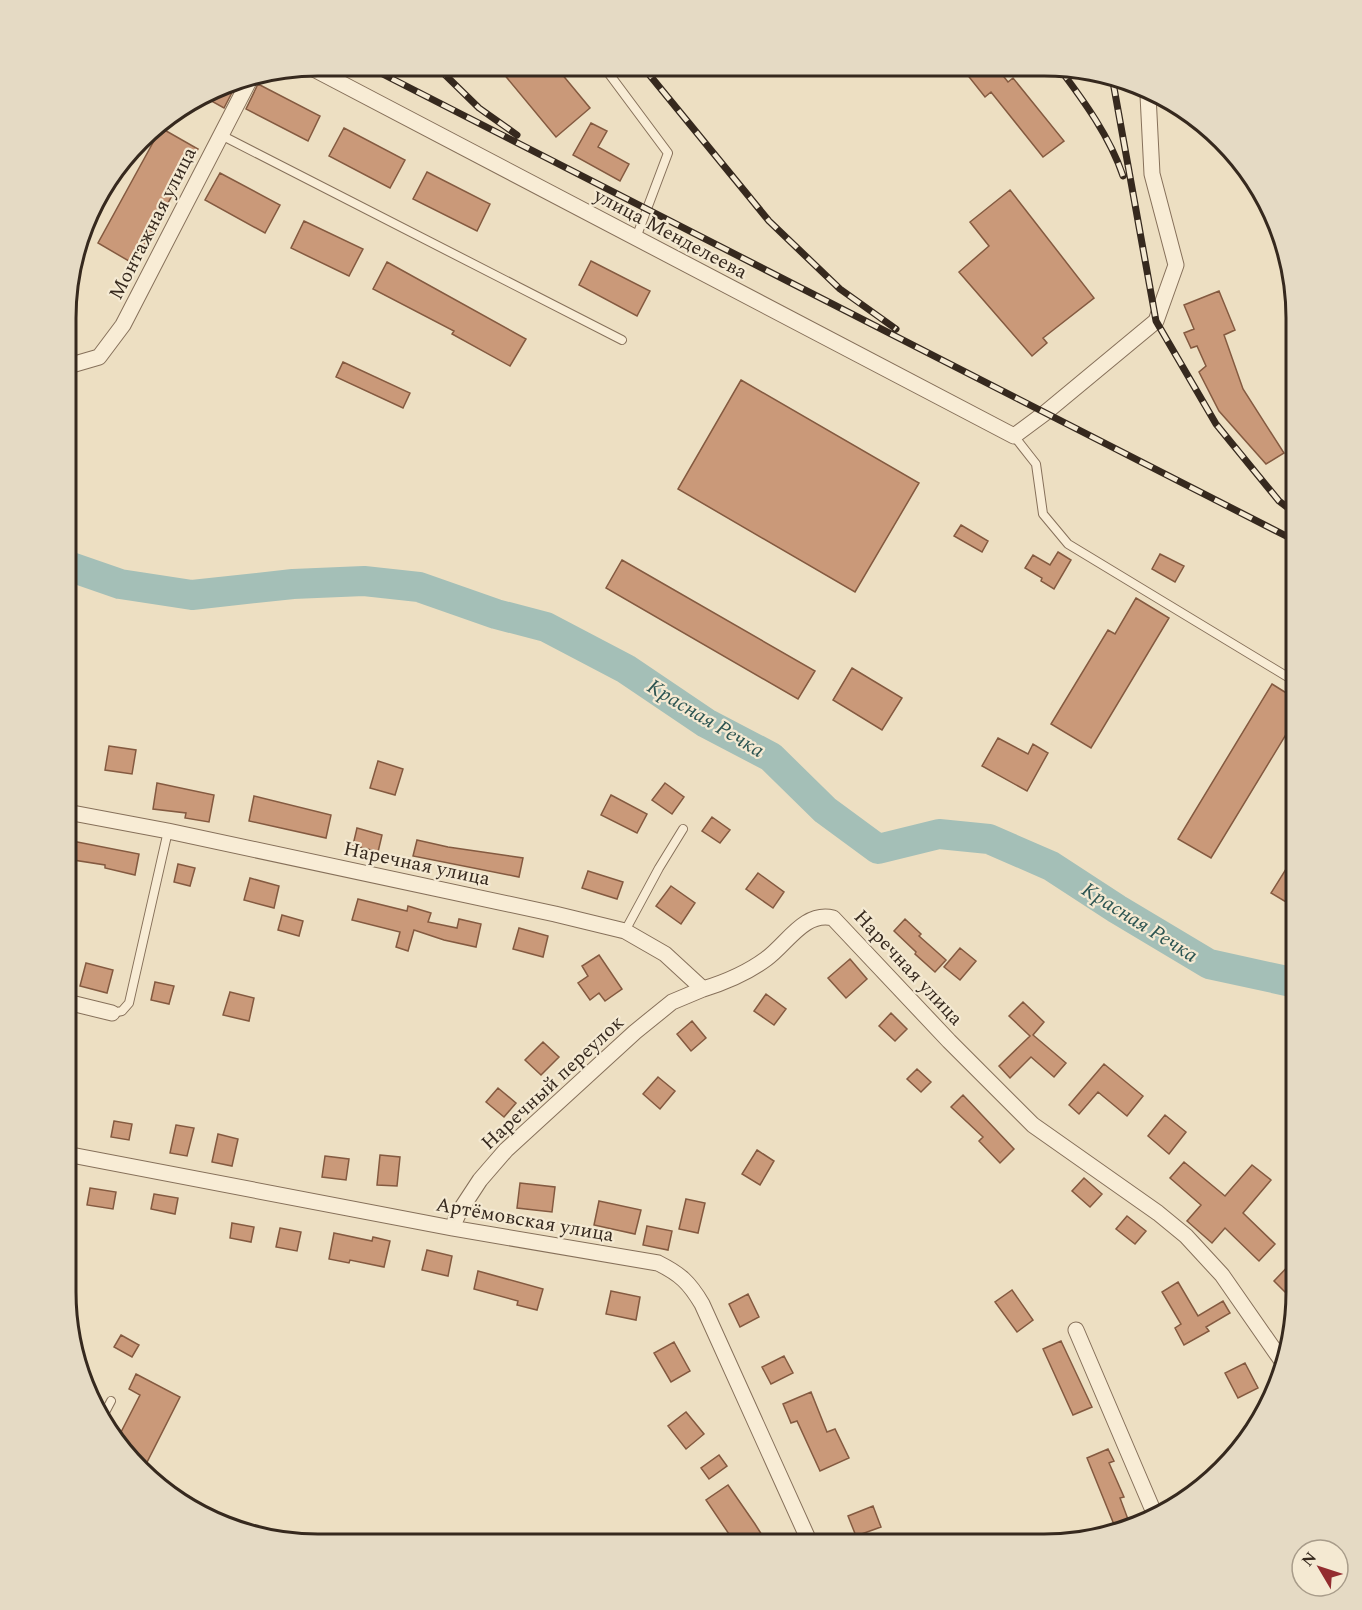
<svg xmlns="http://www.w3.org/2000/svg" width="1362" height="1610" font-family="Spectral,serif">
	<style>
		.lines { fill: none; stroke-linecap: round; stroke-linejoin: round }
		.river { stroke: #a4bfb7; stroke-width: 30 }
		.building { fill: #ca9979; stroke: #845a40; stroke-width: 1.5 }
		.service-casing { stroke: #86705a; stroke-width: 10 }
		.minor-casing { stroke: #86705a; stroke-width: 17 }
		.service { stroke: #f8ecd5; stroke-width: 8 }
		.minor { stroke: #f8ecd5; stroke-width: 15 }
		.rail-casing { stroke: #36291e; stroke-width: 7 }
		.rail { stroke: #f4e9d2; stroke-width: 4.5; stroke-dasharray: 14; stroke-linecap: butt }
		.labels { text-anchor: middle; stroke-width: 4.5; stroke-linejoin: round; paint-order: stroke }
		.street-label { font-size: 20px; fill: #36291e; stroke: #f4e9d2 }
		.water-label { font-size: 21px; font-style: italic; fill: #2d5552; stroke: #f4e9d2 }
		.rim { fill: none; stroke: #36291e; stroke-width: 3 }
	</style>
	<rect width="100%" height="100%" fill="#eddfc2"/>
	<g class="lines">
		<path class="river" d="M68,566l52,18 72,11 101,-11 71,-3 55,6 77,27 50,13 80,42 80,54 65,34 54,53 53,39 61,-15 50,5 62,27 66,43 92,55 87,19"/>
	</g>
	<path class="building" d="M498,67h58l34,41 -34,29z
		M962,68h35l11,14 5,-4 51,63 -21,16 -52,-65 -6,5z
		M239,79l-15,29 -18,-10 31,-18z
		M258,84l62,32 -12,25 -62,-32z
		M591,123l16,8 -9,16 31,17 -9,17 -47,-26z
		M161,128l37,21 -64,115 -36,-21z
		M344,128l61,32 -15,28 -61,-32z
		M427,172l63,32 -13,27 -64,-32z
		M220,173l60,32 -15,28 -60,-33z
		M1010,190l84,108 -51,40 4,5 -15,13 -73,-84 30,-26 -19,-24z
		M304,221l59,28 -14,27 -58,-28z
		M591,261l59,30 -13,25 -58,-31z
		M387,262l139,77 -16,27 -58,-32 2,-3 -81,-42z
		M1219,291l16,39 -11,5 19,54 41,64 -18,11 -47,-53 -20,-39 7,-6 -9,-20 -6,2 -7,-15 10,-4 -10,-24z
		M343,362l67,31 -7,15 -67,-31z
		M741,380l178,103 -64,109 -177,-103z
		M961,525l27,16 -6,11 -28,-16z
		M1058,552l13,8 -17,29 -13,-8 1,-3 -17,-10 8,-13 17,10z
		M1160,554l24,12 -9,16 -23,-13z
		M622,560l193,111 -17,28 -192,-111z
		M1136,598l33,20 -78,130 -40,-24 57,-94 7,4z
		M852,668l50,30 -20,32 -49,-30z
		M1272,684l24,15v19l-85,140 -33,-19z
		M998,738l30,16 5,-10 15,9 -21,38 -45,-25z
		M109,746l27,4 -4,24 -27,-4z
		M378,761l25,8 -8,26 -25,-7z
		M157,783l57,12 -5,27 -24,-4 1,-5 -33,-4z
		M665,783l19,14 -12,17 -20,-14z
		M611,795l36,19 -10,19 -36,-18z
		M254,796l77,19 -5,23 -77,-17z
		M712,817l18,13 -10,13 -18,-12z
		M357,828l25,7 -4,17 -25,-7z
		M67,840l72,14 -4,21 -30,-7v-3l-38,-6z
		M417,840l31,7 75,11 -4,19 -106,-21z
		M1296,853v55l-25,-15z
		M178,864l17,4 -5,18 -16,-4z
		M588,871l35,11 -6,17 -35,-11z
		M758,873l26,19 -11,16 -27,-19z
		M250,878l29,8 -5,22 -30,-8z
		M671,886l24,17 -14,21 -25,-18z
		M358,899l49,12 1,-5 23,7 -3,9 29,6 2,-9 22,5 -5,23 -32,-7 -30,-10 -6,21 -12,-4 4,-15 -48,-12z
		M282,915l21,6 -4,15 -21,-6z
		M905,919l16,15 -2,2 27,24 -11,12 -20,-18 1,-2 -22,-21z
		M519,928l29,8 -5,21 -30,-8z
		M960,948l16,13 -16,19 -16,-13z
		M599,955l23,34 -17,12 -6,-8 -9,7 -12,-17 10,-7 -6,-10z
		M850,959l17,20 -21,19 -18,-20z
		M86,963l27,7 -6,23 -27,-7z
		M155,982l19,4 -5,18 -18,-4z
		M230,992l24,6 -5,23 -26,-6z
		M766,994l20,15 -12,16 -20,-14z
		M1023,1002l21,20 -11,13 33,28 -12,14 -23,-20 -21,21 -11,-12 31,-30 -21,-20z
		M891,1013l16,16 -12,12 -16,-15z
		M692,1021l14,17 -15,13 -14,-17z
		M543,1042l16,15 -18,18 -16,-15z
		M1104,1064l39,32 -16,20 -29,-24 -19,22 -10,-9z
		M917,1069l14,13 -10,10 -14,-13z
		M658,1077l17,14 -15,18 -17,-15z
		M498,1088l18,15 -12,14 -18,-15z
		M963,1095l51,54 -14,14 -21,-22 4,-4 -32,-30z
		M1165,1115l21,17 -17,22 -21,-18z
		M114,1121l18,3 -3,16 -18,-3z
		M176,1125l18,3 -7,28 -17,-3z
		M218,1134l20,5 -6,27 -20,-4z
		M757,1150l17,11 -14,24 -18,-11z
		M380,1155l20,2 -3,29 -20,-1z
		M325,1156l24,3 -3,21 -24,-3z
		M1184,1162l41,34 27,-31 19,15 -28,33 32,31 -16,17 -34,-33 -13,15 -25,-22 14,-16 -31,-27z
		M1084,1178l18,16 -12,13 -18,-16z
		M520,1183l35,4 -3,25 -35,-4z
		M90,1188l26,4 -3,17 -26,-4z
		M154,1194l24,4 -3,16 -24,-5z
		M686,1199l19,4 -7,30 -19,-4z
		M599,1201l42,9 -6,24 -41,-9z
		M1127,1216l19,15 -11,13 -19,-15z
		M232,1223l22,4 -3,15 -21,-4z
		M647,1226l25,5 -4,19 -25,-5z
		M280,1228l21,4 -4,19 -21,-4z
		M334,1233l38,8 1,-4 17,4 -6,26 -34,-7 -1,3 -20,-4z
		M427,1250l25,6 -4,20 -26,-6z
		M1295,1259v43l-21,-21z
		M478,1271l65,18 -6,21 -20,-5 1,-4 -44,-12z
		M1178,1282l20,34 25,-15 7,12 -24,14 3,4 -25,14 -9,-17 6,-4 -19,-32z
		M1012,1290l21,30 -16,12 -22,-30z
		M611,1291l29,6 -4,23 -30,-6z
		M748,1294l11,23 -19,10 -11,-23z
		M121,1335l18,10 -7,12 -18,-10z
		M1061,1341l31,66 -19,8 -30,-66z
		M674,1342l16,29 -19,11 -17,-29z
		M784,1356l9,17 -22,11 -9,-17z
		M1245,1363l13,25 -20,10 -13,-25z
		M136,1374l44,23 -38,75 -25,-32 23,-45 -11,-6z
		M811,1392l16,40 8,-3 14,29 -29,13 -23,-50 -6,2 -8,-19z
		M686,1412l18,22 -18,15 -18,-23z
		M1108,1449l6,12 -5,2 15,34 -4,1 9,24 -14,5 -28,-69z
		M719,1455l8,11 -18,13 -8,-11z
		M728,1485l27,39 12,19h-52l14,-9 -23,-34z
		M873,1506l8,21 -25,9 -8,-20z"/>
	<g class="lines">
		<g class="service-casing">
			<path id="service" d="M604,67l64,86 -32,85
				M221,135l401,205
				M1014,436l22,28 7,50 25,30 228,138
				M625,931l34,-63 24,-39
				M112,1013l10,-2 7,-8 39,-172
				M101,1420l10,-19"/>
		</g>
		<g class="minor-casing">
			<path id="minor" d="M310,67l704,369 31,-23 111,-92 20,-56 -24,-91 -4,-79
				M68,366l31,-9 24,-32 128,-248
				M67,812l101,19 387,83 70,17 40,23 38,35c23,-7 44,-16 63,-30 21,-15 38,-48 67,-41l116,123 84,84 125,88 28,23 36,39 62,89
				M67,1002l45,11
				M66,1154l386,74 206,35c22,11 31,19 44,41l108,239
				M452,1228l7,-16 21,-32 26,-30 129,-118 37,-30 31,-13
				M1076,1330l79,185"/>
		</g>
		<use href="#service" class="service"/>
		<use href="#minor" class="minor"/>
		<g class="rail-casing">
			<path id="rail" d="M367,66l929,475
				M436,66l43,42 38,27
				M643,67l126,154 71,68 56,40
				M1059,68c25,33 51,69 64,108
				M1113,82l43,239 60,103 63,77 17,13"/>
		</g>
		<use href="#rail" class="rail"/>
	</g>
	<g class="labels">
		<g class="street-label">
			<text transform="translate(152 223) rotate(-63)" y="7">Монтажная улица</text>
			<text transform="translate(671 233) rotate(28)" y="7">улица Менделеева</text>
			<text transform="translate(417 863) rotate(12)" y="7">Наречная улица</text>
			<text transform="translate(909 967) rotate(47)" y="7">Наречная улица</text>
			<text transform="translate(552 1082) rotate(-43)" y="7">Наречный переулок</text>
			<text transform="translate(525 1219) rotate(10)" y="7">Артёмовская улица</text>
		</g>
		<g class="water-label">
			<text transform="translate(706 718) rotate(31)" y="7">Красная Речка</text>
			<text transform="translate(1140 922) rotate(32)" y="7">Красная Речка</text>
		</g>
	</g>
	<path d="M0 0H1362V1610H0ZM318 76H1044A242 242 0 0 1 1286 318V1292A242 242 0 0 1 1044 1534H318A242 242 0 0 1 76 1292V318A242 242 0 0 1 318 76Z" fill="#e5dac4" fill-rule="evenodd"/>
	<path class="rim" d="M318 76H1044A242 242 0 0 1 1286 318V1292A242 242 0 0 1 1044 1534H318A242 242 0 0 1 76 1292V318A242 242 0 0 1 318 76Z"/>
	<g transform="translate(1320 1568) rotate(309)"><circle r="28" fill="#f4e9d2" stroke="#a89c8a" stroke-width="1.5"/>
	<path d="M0-4.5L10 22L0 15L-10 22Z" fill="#932c2f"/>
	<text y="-9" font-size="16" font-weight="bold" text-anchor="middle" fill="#36291e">N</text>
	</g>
</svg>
